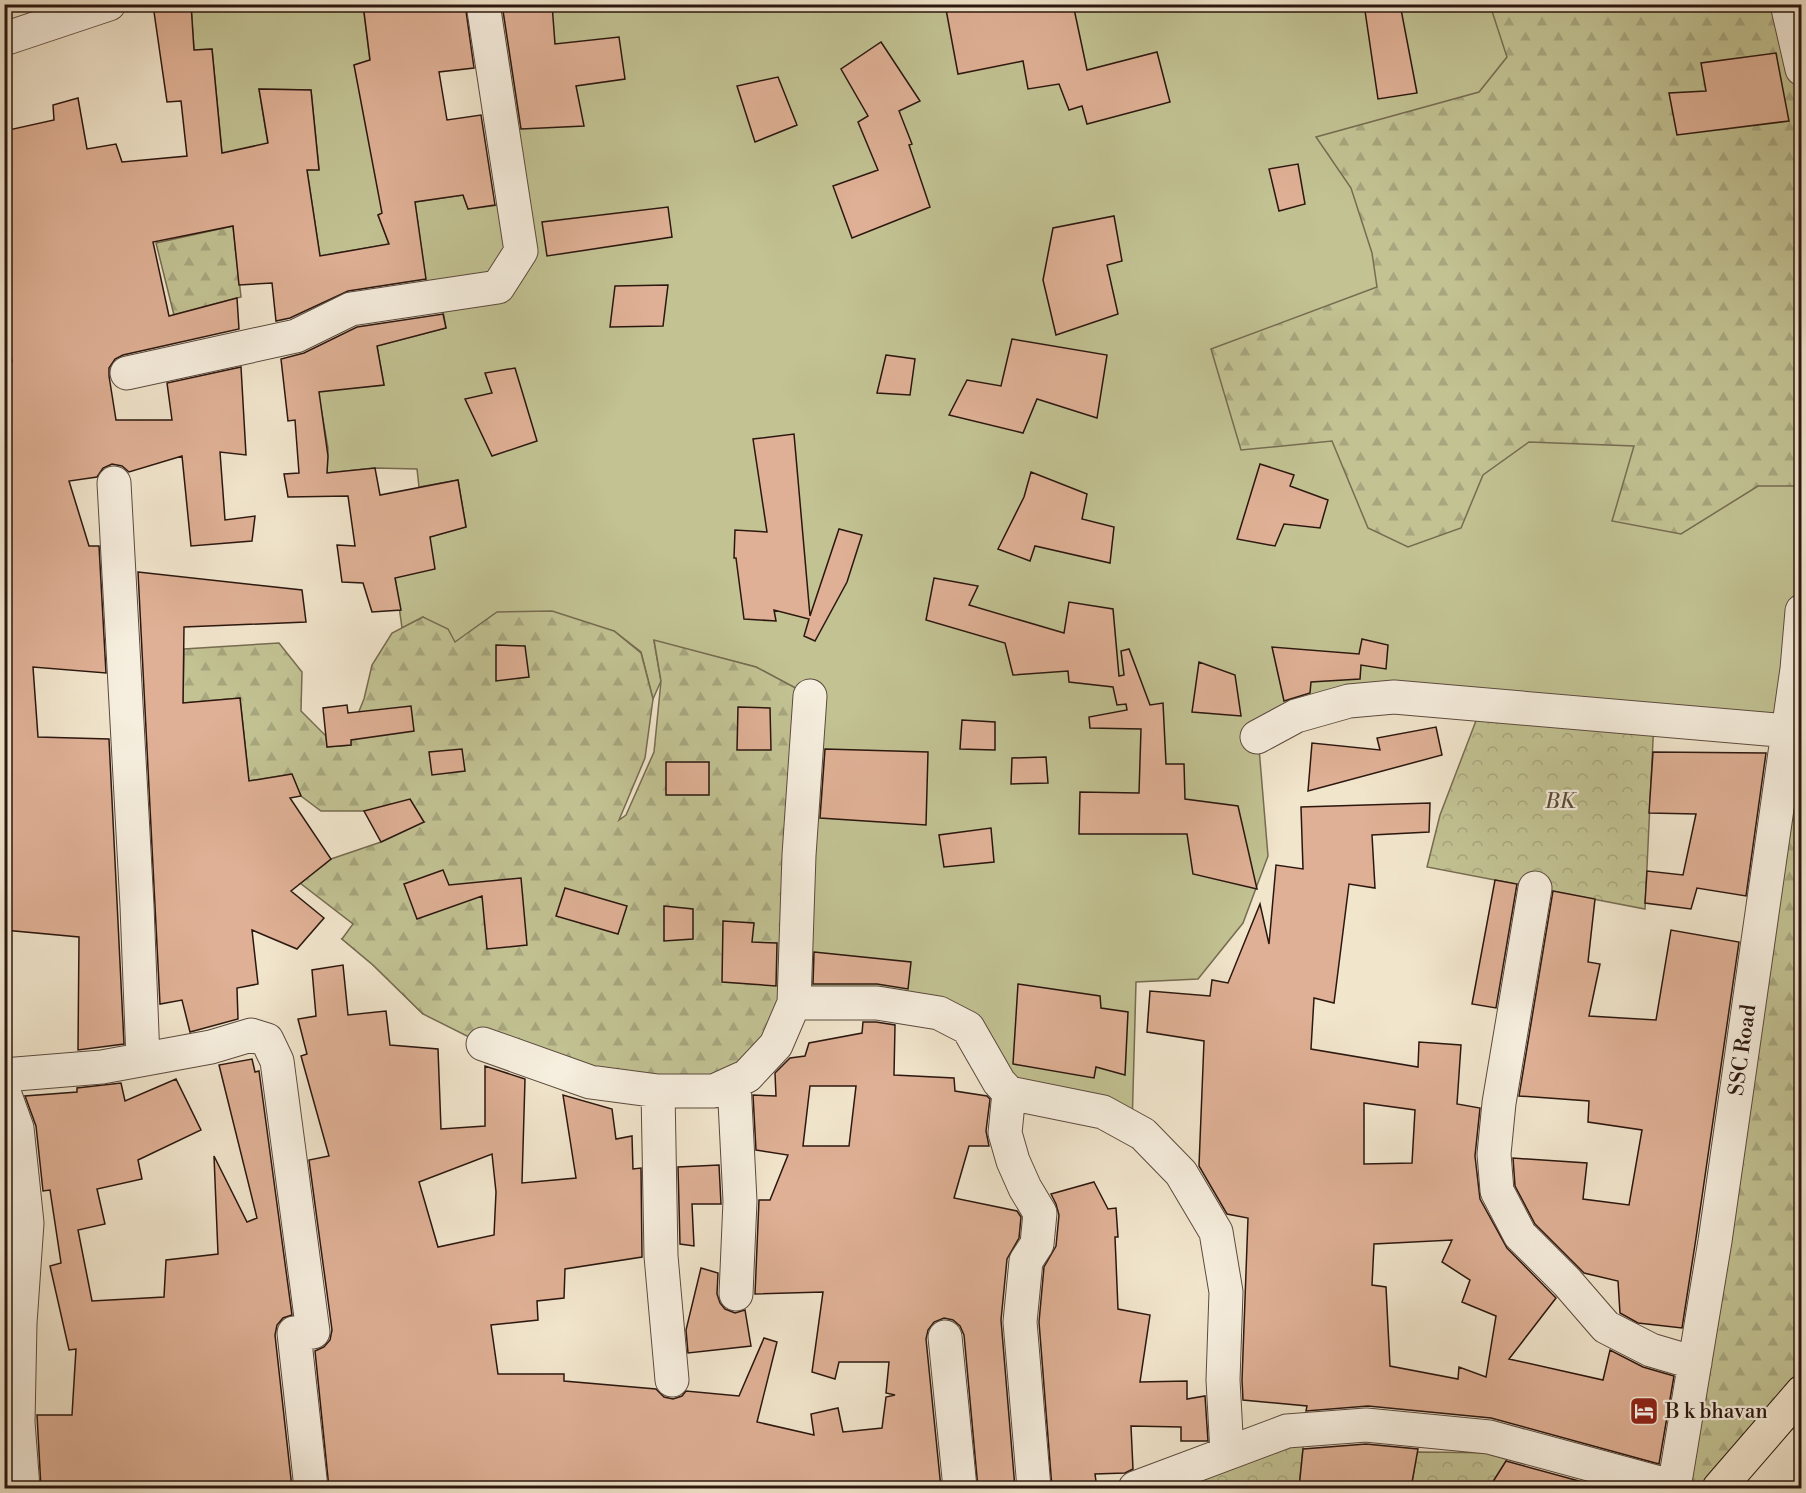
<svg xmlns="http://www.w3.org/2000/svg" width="1806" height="1493" font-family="'Libre Bodoni',serif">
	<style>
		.green { fill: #c2c293; stroke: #766c51; stroke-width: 1.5 }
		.forest { fill: url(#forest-firs); stroke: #766c51; stroke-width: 1.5 }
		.park { fill: url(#park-crowns); stroke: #766c51; stroke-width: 1.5 }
		.building { fill: #dfb095; stroke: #2b170f; stroke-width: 1.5; fill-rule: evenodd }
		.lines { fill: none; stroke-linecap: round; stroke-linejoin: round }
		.minor-casing { stroke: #5c4a3e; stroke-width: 35 }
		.major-casing { stroke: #2b170f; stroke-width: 35 }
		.minor { stroke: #f6eede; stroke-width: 33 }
		.major { stroke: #f1e5cc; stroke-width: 33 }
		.labels { text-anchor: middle; stroke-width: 4.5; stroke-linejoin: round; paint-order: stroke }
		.park-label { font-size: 21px; font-style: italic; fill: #584a37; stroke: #f6eede }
		.street-label { font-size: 21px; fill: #2b170f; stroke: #f6eede }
		.poi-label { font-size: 21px; fill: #2b170f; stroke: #f6eede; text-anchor: start }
	</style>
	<defs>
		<pattern id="forest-firs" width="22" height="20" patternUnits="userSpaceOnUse" patternTransform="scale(1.5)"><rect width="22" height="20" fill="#c2c293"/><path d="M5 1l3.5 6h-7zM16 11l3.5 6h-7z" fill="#a7a67e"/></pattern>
		<pattern id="park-crowns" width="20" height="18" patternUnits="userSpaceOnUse" patternTransform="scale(1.5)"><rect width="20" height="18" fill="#c2c293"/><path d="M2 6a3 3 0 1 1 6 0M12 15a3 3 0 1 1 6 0" fill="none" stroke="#a7a67e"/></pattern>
	</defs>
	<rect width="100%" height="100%" fill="#f1e5cc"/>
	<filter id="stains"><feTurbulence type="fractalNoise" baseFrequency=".00333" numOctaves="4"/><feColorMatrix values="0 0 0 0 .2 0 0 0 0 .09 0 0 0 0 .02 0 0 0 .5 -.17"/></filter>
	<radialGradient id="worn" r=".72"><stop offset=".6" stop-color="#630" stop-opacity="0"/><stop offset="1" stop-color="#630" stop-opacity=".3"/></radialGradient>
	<path class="green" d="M191,5h172l7,55 -16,5 45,141 -21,9 11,29 -69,12 -13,-86 12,-1 -8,-79 -52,-1 16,99 -53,-35 -10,-104 -18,1z
		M483,5h1303l16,64v542l-14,120 -394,-34 -136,39 10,120 -25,67 -45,56 -62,3 -4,146 -123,-35 -70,-80 -516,1 -50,-49 -31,-26 343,-38 125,-205 -54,-29 -102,-26 7,40 -8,18 -12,-47 -27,-21 -121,-16 -38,28 -32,-26 -21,11 -7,-51 35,-40 36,-10 -8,-47 -39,7 -2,-18 -42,-1 -48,5 1,-25 -10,-57 66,-6 -7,-39 69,-18 -4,-23 -15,-15 -12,-88 48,-7 5,14 45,-6z"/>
	<path class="forest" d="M1419,5h382v481h-43l-77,48 -69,-13 22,-75 -105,-4 -46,33 -22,53 -53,19 -40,-19 -36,-87 -91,9 -30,-101 166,-62 -5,-34 -21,-65 -35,-51 163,-45 28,-35 -17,-52 -71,5z
		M233,226l8,71 -67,18 -18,-72z
		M552,611l62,20 27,22 12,46 -8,59 -26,62 7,-5 28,-63 7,-71 -7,-41 102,27 49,26 -11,310 -80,88 -231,-47 -60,-30 -50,-49 -31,-26 11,-15 -53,-41 31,-24 50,-17 43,-20 -60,-11h-43l-20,-15 -10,-22 -42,7 -9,-83 -57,5 1,-54 95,-6 23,29 -1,39 25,25 1,11 24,-2 -1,-12 14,-34 8,-34 20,-32 31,-16 25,12 7,13 42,-30z
		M1801,611v782l-81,95h-47z"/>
	<path class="park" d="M1482,705l172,14 -9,190 -218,-42 13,-52z
		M1304,1438l-5,50h-123z
		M1417,1452l94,1 -22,35h-78z"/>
	<path class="building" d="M191,4l3,46 18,-1 10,104 46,-10 -9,-54 52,1 8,80h-12l13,86 69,-12 -11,-29 4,-2 -28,-148 16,-5 -7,-56h102l9,64 -35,4 8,48 34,-5 14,90 -27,4 -5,-14 -48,7 11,77 -78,12 -58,27 -14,3 -4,-38 -33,2 -6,-59 -80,16 16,74 68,-18 2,31 -116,26 -8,4 -6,9v8l7,44h56l-5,-37 74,-16 5,88 -26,-3 5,68 30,-4 -3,25 -61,5 -9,-90 -53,16 -7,-6 -10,-2 -9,4 -6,9 -28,4 20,65h10l7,127 -73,-6 5,70 71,2 15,305 -46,6 1,-113 -75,-7v-566l8,-3 -8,-36v-194l50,-11 -1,-15 25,-7 9,51 29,-5 6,18 65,-6 -6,-55 -14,1 -14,-97z
		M502,4h50l3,40 64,-7 6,42 -49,7 8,40 -63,3z
		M945,4h128l14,66 70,-18 13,50 -83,22 -5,-18 -13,4 -10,-26 -31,5 -5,-28 -65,13z
		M1364,4h36l17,89 -39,6z
		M881,42l39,59 -21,10 13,33 -3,1 21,62 -78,31 -19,-52 45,-16 -20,-48 10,-6 -27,-47z
		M1776,53l13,68 -112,14 -8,-42 37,-2 -5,-28z
		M778,77l19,48 -42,17 -18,-56z
		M1298,164l7,40 -26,7 -10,-42z
		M668,207l4,30 -125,19 -5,-34z
		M1114,216l8,45 -15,4 11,49 -62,21 -13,-55 10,-52z
		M668,285l-5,41 -53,1 5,-41z
		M443,314l3,14 -69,18 7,39 -65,7 9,64 -1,17 48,-5 5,27 78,-15 8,47 -36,10 5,32 -40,9 6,32 -29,2 -9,-29 -21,-1 -5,-37 18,1 -7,-50 -60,1 -4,-23 15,-1 -4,-53 -7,1 -7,-62 23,-6 53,-26z
		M1012,339l95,16 -10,63 -60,-19 -14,34 -74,-18 18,-35 34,6z
		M886,355l29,4 -5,36 -33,-2z
		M515,368l22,73 -45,15 -27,-57 27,-6 -7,-20z
		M794,434l16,182 29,-87 23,6 -15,47 -32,59 -11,-5 5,-17 -35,-9 2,11 -32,-2 -8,-61h-2l1,-28 32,2 -14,-93z
		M1260,464l34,11 -4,11 38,14 -8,28 -36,-4 -9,22 -38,-7z
		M1031,472l56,22 -5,25 32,8 -4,36 -75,-17 -5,15 -32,-12 26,-52z
		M138,572l164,18 4,32 -122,5 -1,76 57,-5 9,83 43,-7 9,22 -11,2 41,61 -40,32 33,27 -27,31 -45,-19 6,54 -21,4 1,31 -48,13 -8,-32 -22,4z
		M934,578l44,8 -9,19 95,28 5,-31 44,7 6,67 5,-1 -3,-24 8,-2 21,56 13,-2 3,61h18l1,35 53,7 19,83 -64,-15 -6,-40h-108l1,-42 59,1 2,-64 -51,-1 -1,-11 38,-7 -1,-6 -9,1 -4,-18 -44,-5 -1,-11 -55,4 -8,-32 -79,-23z
		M1362,639l26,6 -2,24 -25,-4 -1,14 -49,3 -1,11 -26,8 -12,-54 87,7z
		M496,645l29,1 4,31 -33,4z
		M1199,662l36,13 6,41 -49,-4z
		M347,705l1,8 63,-7 3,25 -63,9v5l-24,2 -4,-39z
		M738,707l32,1 1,42h-34z
		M962,720l33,2v28l-35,-1z
		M1436,727l6,28 -134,36 4,-48 68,7 -3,-12z
		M462,749l3,22 -33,4 -3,-23z
		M825,749l103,3 -2,73 -106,-7z
		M1653,752l113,1 -20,143 -49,-8 -6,21 -46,-6 2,-32 36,4 13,-61 -47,-1z
		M1046,757l2,26 -37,1 1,-26z
		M666,762h43v33h-43z
		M410,799l14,23 -43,20 -17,-31z
		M1430,803l-1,29 -57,3 3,53 -26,-4 -15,119 -20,-5 -3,51 107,18 1,-25 42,3 -4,59 23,4 -5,48 5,43 27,49 49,50 -47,61 94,21 7,-30 33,17 31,9 -15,88 -168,-46 -123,-12 -62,5 1,-5 -64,-6 -1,-20 6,-162 -21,-4 -28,-48 5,-125 -57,-9 3,-41 60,5 2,-16 16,3 32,-79 9,40 7,-79 27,4 -2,-62zM1364,1103l51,7 -3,53 -48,1zM1452,1240l-10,22 28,18 -8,22 34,14 -10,61 -27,-10 -1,12 -68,-13 -4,-79 -14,-2 2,-41z
		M991,828l3,34 -50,5 -5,-32z
		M443,870l6,15 72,-7 6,67 -40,4 -5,-53 -65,23 -13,-35z
		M1495,880l22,4 -21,124 -24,-4z
		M565,888l62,18 -9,28 -62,-18z
		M1553,891l42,8 -7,63 12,2 -11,52 67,4 15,-90 68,12 -43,296 -14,90 -44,-5 -18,-10 -2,-32 -34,-8 -49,-49 -20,-38 -2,-28 74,5 -4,36 46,6 13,-75 -54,-8 1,-21 -70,-5z
		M664,906l29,3v30l-29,2z
		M723,921l31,2 -2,19 25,1 -1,43 -54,-4z
		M814,952l97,10 -3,27 -31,-5h-64z
		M343,965l5,50 38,-4 4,34 48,4 3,80 44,-3v-60l40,13 -3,104 54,-5 -13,-83 49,14 4,30 16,-3 1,33 8,-1 1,89 -77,12 -1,29 -27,3 1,19 -47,5 7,49h66v7l92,8 8,8 9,2 9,-3 4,-5 53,5 25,-58 13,4 -20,80 57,13 -3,-21 27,-6 5,24 39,-4 4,-31 9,-2 -9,-2 3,-31h-50l-4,17 -23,-7 11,-80 -68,2 4,-94h11l18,-45 -32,-5 -3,-55 23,1 -1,-23 15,-15 15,-2 4,-13 53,-10 1,-11h13l19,3 -1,50 60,3 1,13 32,5 3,3 -4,32 3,15h-20l-15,52 63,13 4,6 -2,21 -12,21 -6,61 14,168h-37l-14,-153 -4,-9 -7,-6 -9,-2 -10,4 -6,8 -2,9 15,149h-612l-14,-137 9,-4 6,-7 2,-10 -23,-170 20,-4 -28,-100 6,-2 -9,-35 18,-3 -4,-46zM810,1086h46l-7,60h-46zM492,1154l4,38 -2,43 -56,12 -19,-65z
		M1018,984l82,12 1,12 27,4 -3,63 -29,-8 -2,11 -81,-14z
		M252,1059l3,13 4,-1 33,244 -9,3 -6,7 -2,10 17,153h-251l-4,-73h35l4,-66 -7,1 -19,-84 11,-3 -11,-73 -7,1 -7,-65 -11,-30 52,-4v-4l44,-5 4,18 51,-22 25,51 -63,30 4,19 -45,10 8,35 -27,6 14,71 72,-4 2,-37 52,-6 -4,-98 33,66 10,-4 -38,-153z
		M719,1165l2,39h-29l2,42 -14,-2 -2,-77z
		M1094,1182l14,27 8,-1 2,29h-3l3,72 32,6 -10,67 47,-1v18l18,-3 3,45h-27v-14l-50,-1 2,43 -8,4 -30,1 2,14h-45l-13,-166 5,-55 12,-21 3,-31 -3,-11 -5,-10z
		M701,1268l17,5 -1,21 3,9 5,6 10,4 10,-3 6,36 -63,7 -2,-23z
		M1366,1444l52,5 -7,39h-112l4,-39z
		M1506,1461l73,20 17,7h-107z"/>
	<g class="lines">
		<g class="minor-casing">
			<path id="minor" d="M1787,4l15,65
				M4,39l105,-35
				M127,373l169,-37 55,-27 147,-22 23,-36 -38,-247
				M114,483l23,423 6,153
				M1257,737l39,-21 53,-15 45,-4 394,34
				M1535,888l-36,215 -5,51 3,37 23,44 47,47 39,45 45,23 44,13
				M794,1003h83l62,10 29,15 31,54 10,11 94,19 40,22 38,39 35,59 10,60 -3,88 4,73
				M483,1044l107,38 68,9h56l33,-15 29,-31 18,-42 5,-148 11,-159
				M4,1075l98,-8 109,-20 40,-12 16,5 10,21 36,271 -19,1 17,155
				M734,1082l6,119 -4,93
				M658,1091l3,165 11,124
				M4,1092l13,36 10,95 -7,100 -2,99 5,66
				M1009,1093l-4,40 8,28 12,27 15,25 -3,31 -11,17 -6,61 14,166
				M945,1337l15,151
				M1135,1488l152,-57 79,-6 123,12 185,50
				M1674,1488l41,-247 82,-572 5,-58"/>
		</g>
		<g class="major-casing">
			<path id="major" d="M1719,1488l83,-96"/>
		</g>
		<use href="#minor" class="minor"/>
		<use href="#major" class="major"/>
	</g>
	<defs>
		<g id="hotel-square" transform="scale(1.5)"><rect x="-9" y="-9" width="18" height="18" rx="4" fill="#8f2418" stroke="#f6eede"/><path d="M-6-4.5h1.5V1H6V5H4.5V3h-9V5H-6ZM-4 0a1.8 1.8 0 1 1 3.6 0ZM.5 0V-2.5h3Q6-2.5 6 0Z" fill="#fff"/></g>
	</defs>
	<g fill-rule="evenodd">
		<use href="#hotel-square" x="1644" y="1411"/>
	</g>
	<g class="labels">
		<g class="park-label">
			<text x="1560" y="808">BK</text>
		</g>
		<g class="street-label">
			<text transform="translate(1742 1050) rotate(-82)" y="7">SSC Road</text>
		</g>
		<g class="poi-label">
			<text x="1665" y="1418">B k bhavan</text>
		</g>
	</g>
	<rect width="1806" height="1493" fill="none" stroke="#f1e5cc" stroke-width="24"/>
	<rect x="6" y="6" width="1794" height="1481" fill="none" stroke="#2b170f" stroke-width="3"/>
	<rect x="12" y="12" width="1782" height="1469" fill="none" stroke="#2b170f" stroke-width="1.5"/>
	<rect width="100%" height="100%" filter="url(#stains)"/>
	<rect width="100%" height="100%" fill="url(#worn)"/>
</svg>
